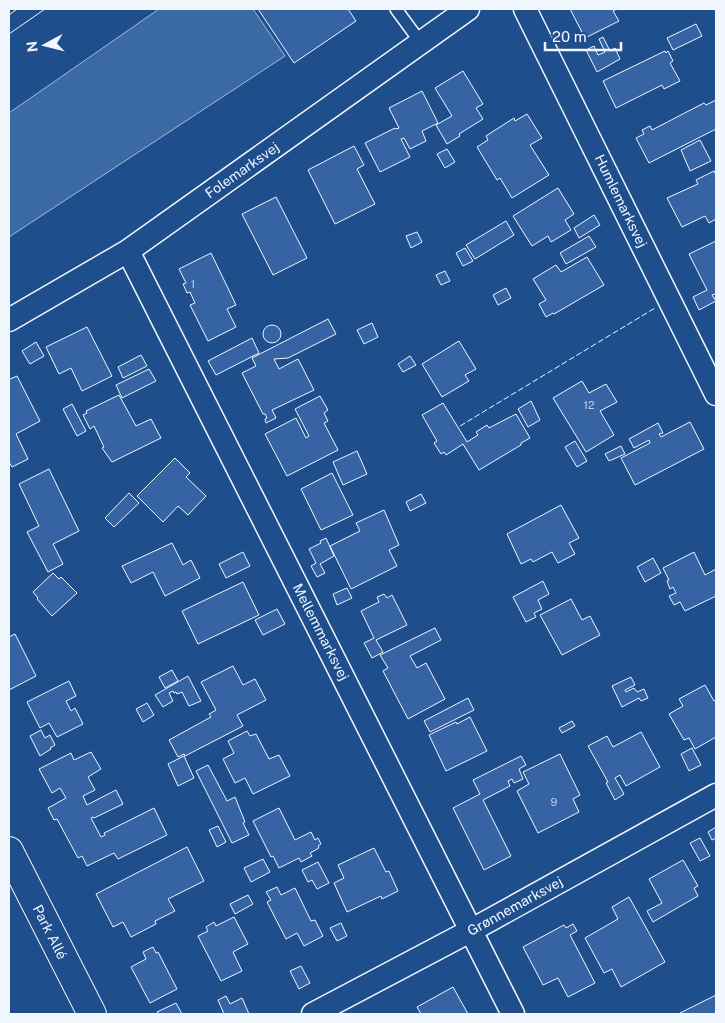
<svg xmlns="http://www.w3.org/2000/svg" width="725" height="1023" font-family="'Public Sans',sans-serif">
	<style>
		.water { fill: #3b69a3; stroke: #a8bbd7 }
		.building { fill: #3563a3; stroke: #f2f6ff }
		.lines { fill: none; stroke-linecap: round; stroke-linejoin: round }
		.service-casing { stroke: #f2f6ff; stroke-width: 14 }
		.minor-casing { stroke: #f2f6ff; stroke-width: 25 }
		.tertiary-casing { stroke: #f2f6ff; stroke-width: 30 }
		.service { stroke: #1f4e8c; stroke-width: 11 }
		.minor { stroke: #1f4e8c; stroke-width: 22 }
		.tertiary { stroke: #1f4e8c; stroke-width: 28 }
		.tram { stroke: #f2f6ff; stroke-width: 1 }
		.fence { stroke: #f2f6ff; stroke-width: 1; stroke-dasharray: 6 2.5; stroke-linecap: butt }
		.labels { text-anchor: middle; stroke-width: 4; stroke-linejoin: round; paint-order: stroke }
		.number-label { font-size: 11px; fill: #c3d1e8 }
		.street-label { font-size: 14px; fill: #f2f6ff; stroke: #1f4e8c }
	</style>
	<rect width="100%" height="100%" fill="#1f4e8c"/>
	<path class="water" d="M159,9h94l32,47 -276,181v-124z"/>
	<path class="building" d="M258,9h90l8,12 -62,42z
		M570,9h47l-4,2 6,10 -34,17z
		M696,24l6,12 -29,14 -6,-12z
		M603,37l7,14 5,-3 5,11 -23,13 -11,-22 8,-4 4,9 7,-3 -6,-13z
		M665,51l1,2 2,-2 5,10 -3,2 10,18 -16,8 -2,-4 -46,23 -13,-27z
		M463,71l20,33 -7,4 7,11 -24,15 1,2 -13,8 -11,-19 16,-9 -17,-28z
		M422,91l16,32 -16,8 4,10 -16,8 -6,-11 -3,1 9,18 -30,15 -15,-29 30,-15 1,1 3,-1 -10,-20z
		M716,100v29l-67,34 -13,-25 8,-4 -2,-4 8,-4 2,4 52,-27 2,2z
		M527,114l15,24 -12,7 19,30 -37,23 -12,-20 -3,2 -20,-33 11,-7 -2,-4 28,-18 1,3z
		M700,140l11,21 -21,10 -9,-21z
		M354,146l10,19 -7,4 18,35 -40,20 -27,-54z
		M447,149l8,13 -10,6 -8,-14z
		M714,171l2,4v44l-7,4 -4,-7 -23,11 -15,-29 31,-14 -2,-4z
		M558,188l16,26 -9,6 6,10 -20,12 -3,-6 -16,10 -19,-30z
		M276,197l31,61 -34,17 -31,-61z
		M594,215l6,10 -21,13 -5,-10z
		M506,221l8,14 -39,24 -9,-14z
		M417,232l5,10 -11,6 -5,-12z
		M589,236l7,11 -30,17 -6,-11z
		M716,241v54l-1,-1 -3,1 4,6 -17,9 -6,-13 14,-7 -18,-36z
		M465,248l8,13 -10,5 -7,-13z
		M211,253l25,52 -9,4 9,18 -28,14 -18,-36 5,-2 -5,-11 -3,1 -4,-9 3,-1 -7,-14z
		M587,257l17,28 -50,29 -1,-1 -7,4 -7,-13 7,-4 -13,-21 23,-14 5,7z
		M445,271l5,10 -9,4 -5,-10z
		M506,288l5,10 -13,7 -5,-10z
		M328,319l8,15 -48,24 -14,1 5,10 19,-10 16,31 -42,20 4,8 -10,5 -1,-4 2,-1 -2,-4h-2l-21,-41 14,-7 -4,-8z
		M372,323l6,14 -14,7 -7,-14z
		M263 334a9 9 0 1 1 18 0a9 9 0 1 1-18 0Z
		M87,327l25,49 -30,15 -11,-23 -12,6 -13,-27z
		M252,338l7,15 -43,22 -8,-14z
		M459,341l17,28 -11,6 4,6 -27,16 -20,-33z
		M36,342l8,14 -14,8 -8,-13z
		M141,355l6,11 -24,12 -5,-11z
		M410,356l6,9 -13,7 -5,-8z
		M149,369l7,12 -34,17 -6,-13z
		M17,376l23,45 -24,13 12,25 -16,8 -3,-5v-85l1,2z
		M582,381l7,12 17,-9 11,18 -17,9 14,24 -28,17 -33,-54z
		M119,395l17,31 15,-7 10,19 -49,24 -10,-14 2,-1 -10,-21 -4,3 -7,-14 4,-2 -1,-2z
		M320,396l8,14 -4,3 4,8 -4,2 14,27 -51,26 -22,-42 31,-16 10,20 3,-2 -14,-27z
		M531,401l9,19 -12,7 -10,-18z
		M443,403l24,39 11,-7 -2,-3 11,-7 2,3 27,-14 14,24 -9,5v2l-42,25 -16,-26 -17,11 -2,-3 -3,2 -7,-11 3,-2 -15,-26z
		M72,404l14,27 -9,5 -14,-27z
		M690,422l14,27 -69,36 -14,-27 29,-15 -1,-3 -15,8 -5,-9 29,-16 5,10 -4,1 2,3z
		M575,441l12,20 -10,6 -12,-20z
		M621,446l4,8 -16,7 -4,-7z
		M357,451l10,23 -24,11 -10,-23z
		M175,458l15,15 -4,4 20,19 -18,19 -10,-9 -15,16 -26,-26z
		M49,469l30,62 -26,13 10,20 -15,8 -21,-40 12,-6 -20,-42z
		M332,473l21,42 -32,15 -20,-41z
		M129,493l10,10 -25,24 -9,-9z
		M421,494l5,9 -16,8 -4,-9z
		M561,505l18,33 -10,5 6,11 -17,9 -6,-11 -19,10 -2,-3 -10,5 -14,-30z
		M384,510l15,35 -10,5 8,16 -46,23 -21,-43 30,-15 -4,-8z
		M326,538l8,18 -14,8 5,9 -8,4 -6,-11 5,-3 -7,-14 12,-6 -1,-2z
		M172,543l11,22 8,-5 9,18 -35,18 -12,-24 -22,11 -9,-17z
		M243,552l7,14 -24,12 -7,-14z
		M694,552l11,23 11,-6v25h-1l1,2 -31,15 -5,-9 -6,3 -5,-9 7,-3 -3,-6 -3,2 -3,-8 2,-1 -6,-12z
		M653,558l8,15 -16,9 -8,-15z
		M53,573l6,6 2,-2 16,16 -25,23 -15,-17 1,-1 -5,-6z
		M543,581l6,13 -11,6 4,9 -8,4 2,4 -10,5 -13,-25z
		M243,582l16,33 -61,29 -16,-33z
		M347,588l5,10 -15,7 -4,-11z
		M384,594l3,4 5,-3 15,30 -31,15 7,12 -11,6 -8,-15 10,-5 -13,-27 18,-9 -2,-5z
		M571,599l11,21 8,-4 10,19 -38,20 -22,-40z
		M277,609l8,15 -22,11 -8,-15z
		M435,628l6,12 -31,16 7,12 9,-5 19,36 -37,20 -25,-48 5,-3 -8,-13z
		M15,634l21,42 -27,14v-53z
		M233,666l10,19 12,-6 11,21 -29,15 6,11 -58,30 -1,-2 -6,3 -9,-17 42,-23 -2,-3 7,-4 -15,-28z
		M172,670l6,11 -13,7 -6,-11z
		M188,676l13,25 -12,5 -7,-14 -5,2 -1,-2 -2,1 -1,-2 -4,2 4,8 -10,6 -8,-12z
		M631,677l4,8 -10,5 1,2 8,-4 3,4 7,-3 4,9 -7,3 -2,-3 -17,9 -10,-21z
		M69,681l7,15 -10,5 5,10 4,-3 8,16 -26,13 -8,-14 -9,5 -13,-26z
		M705,685l9,16 2,-1v37l-21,12 -6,-11 -5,2 -15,-26 14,-8 -4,-7z
		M468,698l6,12 -44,22 -6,-11z
		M147,703l7,12 -11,7 -7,-13z
		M470,717l17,34 -41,20 -17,-36 27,-13 1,2z
		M572,721l3,5 -13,7 -3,-5z
		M41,730l4,8 5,-3 5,10 -5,3 1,1 -11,7 -10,-20z
		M247,731l3,5 6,-2 13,25 10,-4 11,21 -37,18 -8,-16 -10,5 -12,-24 11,-6 -6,-12z
		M641,732l19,35 -34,19 -6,-11 -5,3 9,16 -9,6 -9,-17 2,-1 -20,-36 19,-10 6,11z
		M692,748l9,17 -12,6 -8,-17z
		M91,752l10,17 -13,8 7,13 -12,6 4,9 29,-15 7,14 -29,14 -1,-1 -2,1 10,19 4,-2 -1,-2 50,-25 13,27 -49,24 -4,-6 -27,13 -5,-10 -4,2 -21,-39 -3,1 -6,-12 18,-10 -6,-10 -8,5 -13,-24 32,-16 3,7z
		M560,754l20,41 -7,4 6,13 -41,21 -21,-42 12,-7 -6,-12z
		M184,756l10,22 -16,8 -10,-22z
		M521,756l5,9 -7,4 4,10 -9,4 -2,-4 -4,2 2,5 -27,14 28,56 -27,14 -31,-62 27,-14 -7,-14z
		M208,765l19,36 8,-4 10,25 -2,1 6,12 -17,8 -36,-72z
		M279,808l16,32 16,-8 4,8 3,-2 3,6 -3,2 1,2 -9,5 2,3 -11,6 -2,-4 -20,10 -6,-12 -2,1 -18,-36z
		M218,826l8,16 -9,5 -8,-17z
		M716,827v11l-4,2 -4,-8z
		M700,838l10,18 -10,5 -10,-18z
		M187,847l17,34 -36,18 7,12 -20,10 1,3 -25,13 -8,-15 -10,5 -17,-33z
		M374,848l12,24 3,-1 9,20 -16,8 -1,-3 -34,16 -13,-29 10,-5 -6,-13z
		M263,859l7,13 -19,10 -7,-14z
		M683,860l15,26 -4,2 4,8 -45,26 -6,-11 15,-8 -13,-24z
		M318,862l11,21 -12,6 -5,-9 -4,2 -6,-12z
		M277,887l4,8 14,-7 16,33 4,-1 8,16 -19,10 -7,-13 -11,6 -19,-37 4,-2 -5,-8z
		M248,895l5,9 -18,10 -5,-10z
		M629,897l36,65 -44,25 -9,-18 -8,4 -19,-35 33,-19 -6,-12z
		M234,917l14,27 -15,8 9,19 -21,10 -23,-45 10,-5 -2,-4 8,-5 2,4z
		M341,923l6,13 -10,5 -7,-13z
		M573,924l4,7 -7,4 25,48 -27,14 -10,-19 -15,7 -20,-38 41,-22 2,3z
		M153,947l3,6 2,-1 19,37 -27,14 -19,-36 15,-8 -3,-7z
		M301,966l9,17 -11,6 -9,-18z
		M453,987l15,27h-47l-4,-7z
		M716,995v19h-35l-1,-1z
		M226,996l4,8 12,-6 7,16h-25l-6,-14z
		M176,1003l6,11h-24l-1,-2z"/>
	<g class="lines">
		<g class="service-casing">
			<path id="service" d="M396,9l25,34"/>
		</g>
		<g class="minor-casing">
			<path id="minor" d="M525,9l191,385
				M128,251l385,763
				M9,320l119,-69 340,-242
				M313,1014l159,-84 244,-135"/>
		</g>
		<g class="tertiary-casing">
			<path id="tertiary" d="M9,851l83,163"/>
		</g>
		<use href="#service" class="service"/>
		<use href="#minor" class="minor"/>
		<use href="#tertiary" class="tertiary"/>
		<path class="tram" d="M9,15l8,-6
			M9,34l36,-25"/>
		<path class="fence" d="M460,426l195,-118"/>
	</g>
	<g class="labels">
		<g class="number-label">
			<text x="193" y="288">1</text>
			<text x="589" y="409">12</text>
			<text x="554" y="806">9</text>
		</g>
		<g class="street-label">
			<text transform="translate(242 170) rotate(-35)" y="5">Folemarksvej</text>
			<text transform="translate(621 201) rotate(64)" y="5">Humlemarksvej</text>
			<text transform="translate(321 632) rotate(63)" y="5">Mellemmarksvej</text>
			<text transform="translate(515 906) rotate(-29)" y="5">Grønnemarksvej</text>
			<text transform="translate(50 932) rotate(63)" y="5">Park Allé</text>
		</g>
	</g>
	<rect width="725" height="1023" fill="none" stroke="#f2f6ff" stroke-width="20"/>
	<g transform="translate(45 45) rotate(263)" stroke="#1f4e8c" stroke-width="4" paint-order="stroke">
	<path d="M0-4L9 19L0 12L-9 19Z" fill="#f2f6ff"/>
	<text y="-8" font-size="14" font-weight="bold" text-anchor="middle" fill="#f2f6ff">N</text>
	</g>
	<path d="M545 42v8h76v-8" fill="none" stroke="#f2f6ff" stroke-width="2.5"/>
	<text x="552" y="42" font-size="15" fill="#f2f6ff" stroke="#1f4e8c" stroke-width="4" paint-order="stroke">20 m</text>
</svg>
